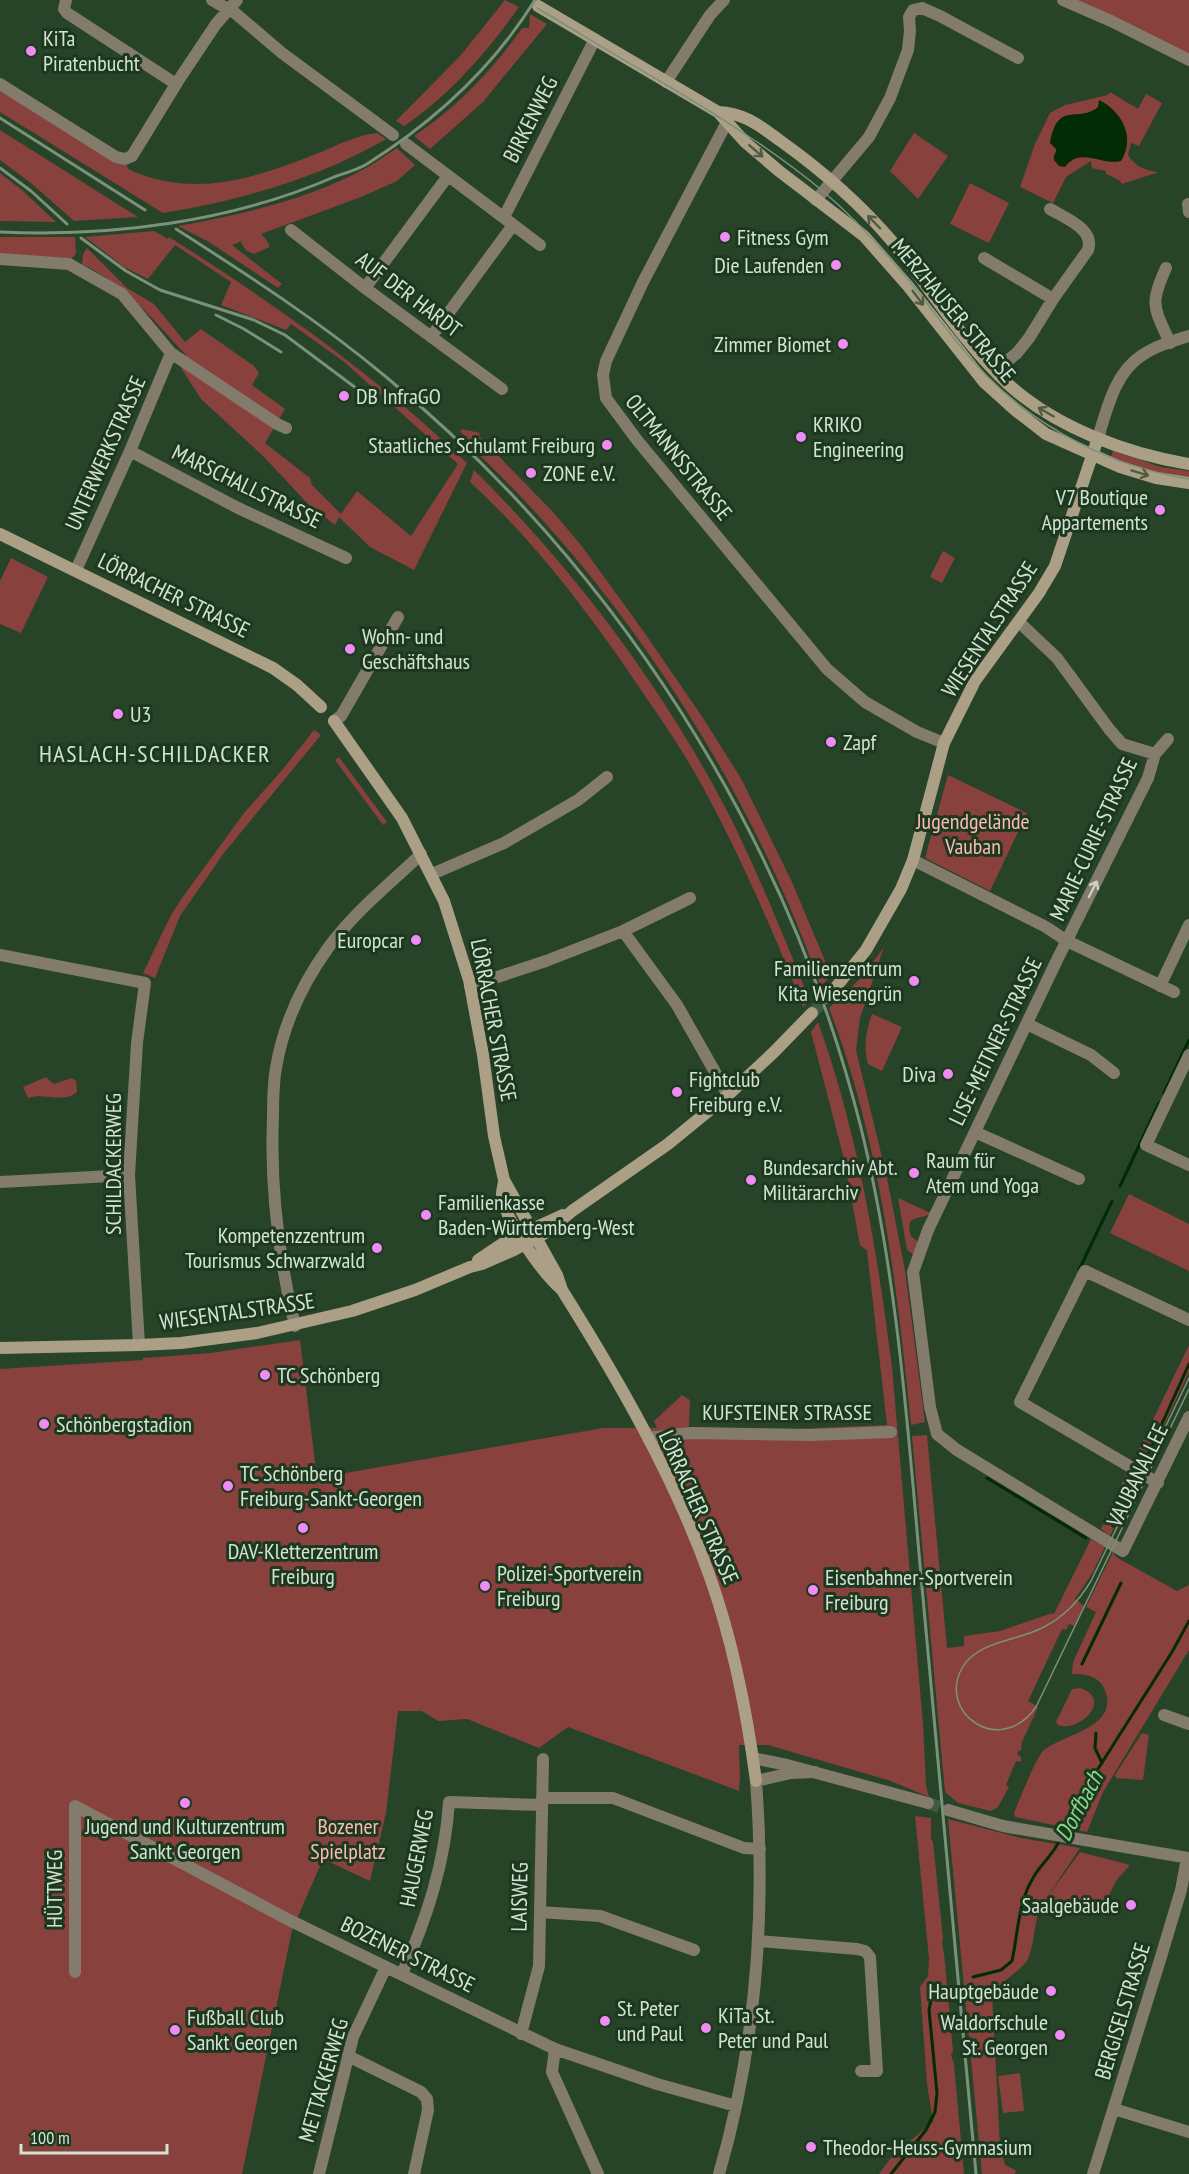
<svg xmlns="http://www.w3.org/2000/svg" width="1189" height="2174" font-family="'PT Sans Narrow',sans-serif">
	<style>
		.green { fill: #88413c }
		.water { fill: #002b04 }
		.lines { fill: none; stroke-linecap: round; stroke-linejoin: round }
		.stream { stroke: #002b04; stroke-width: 3 }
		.street-tunnel { stroke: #415b42; stroke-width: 12; stroke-dasharray: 12 6; stroke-linecap: butt }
		.secondary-tunnel { stroke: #415b42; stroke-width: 12; stroke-dasharray: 12 6; stroke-linecap: butt }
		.street { stroke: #837b6b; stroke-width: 12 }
		.secondary { stroke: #ab9f85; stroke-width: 12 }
		.tram { stroke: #7a917b; stroke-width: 1.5 }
		.rail { stroke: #7a917b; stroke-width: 3 }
		.oneway { stroke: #4e5c42 }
		.oneway2 { stroke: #c7d3c3 }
		.poi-dot { fill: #f08bf5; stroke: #1c381e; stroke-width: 2 }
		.labels { text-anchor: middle; stroke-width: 6; stroke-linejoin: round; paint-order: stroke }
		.poi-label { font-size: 22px; fill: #d3e3d3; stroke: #1c381e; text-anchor: start }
		.street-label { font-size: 22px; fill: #d3e3d3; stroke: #1c381e }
		.park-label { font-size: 22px; fill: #febab3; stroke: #1c381e }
		.neighbourhood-label { font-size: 24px; letter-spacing: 1.5px; fill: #d3e3d3; stroke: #1c381e }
		.water-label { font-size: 24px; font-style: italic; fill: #87d88c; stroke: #1c381e }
	</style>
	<rect width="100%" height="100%" fill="#274328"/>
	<path class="green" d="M505,0l14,7c-32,45 -69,88 -115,119l-8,-5 65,-66z
		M1073,0h116v56z
		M530,14l17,10 -64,78 -53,47 -16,-13c43,-29 78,-65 108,-108h7z
		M0,89l91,57 36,19 1,4c65,30 125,10 188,-15 20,-8 40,-19 61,-21l9,6c-69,40 -145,61 -223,74l-163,-101z
		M1110,92l28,17 8,-15 16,9 -23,43 -8,-3 -3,12c8,12 18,16 31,17l-37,12 -3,-4 -13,-6v-3l-14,-3 -1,-7 -25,16 -13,26 -33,-16 15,-43 15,-31 15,-8 43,-10z
		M0,130l138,87 -64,4 -42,-37 -32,-24z
		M914,133l34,23 -30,43 -28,-28z
		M397,148l18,17 -18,16 -36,16 -100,37 5,5 4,8 -16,7 -7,-3 -6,-8 1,-2 -10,4 50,39 -4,4 -69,-46 -31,-16c64,-12 130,-26 188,-58 11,-6 21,-14 31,-20z
		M0,173l22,17 34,32 -56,-1z
		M970,183l39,20 -20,40 -39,-19z
		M154,231l14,8 1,-2c106,67 208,139 298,226l-53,107 -44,-23 -31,-30 -4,8 -27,-21 -45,-48 -62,-57 -20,-31 5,-13c-33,-35 -60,-70 -104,-91l1,-10 4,-6 40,40 27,16 31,38 16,-13 53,37 5,7 -7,12 33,24 -20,34 45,35 2,7 29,29 16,-23 54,45 47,-72 -115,-103 -52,-37 -5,6 -65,-25 10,-23 -56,-37 -27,34 -24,-12 -39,-30z
		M0,237h75l1,17 -6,6 -70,-4z
		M462,429l18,4 -1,3 3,3 71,73 28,33 63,87 59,86 39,62 50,102 39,93 -10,12c-71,-201 -196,-395 -351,-541l-4,-9 -6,-5z
		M1113,451l48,16 28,4v10l-79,-21z
		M474,470c99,98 185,212 250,335 33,64 59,130 86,196l-7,6c-30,-77 -64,-154 -104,-227 -23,-41 -51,-79 -77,-118 -45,-64 -94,-127 -152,-180z
		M943,551l12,7 -13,25 -12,-6z
		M11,558l37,19 -27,56 -21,-9v-43z
		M314,730l7,5 -97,118 -44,63 -25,62 -12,-5 28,-58 11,-17 62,-85 39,-44z
		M339,757l48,65 -4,3 -48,-65z
		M948,775l79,38 -37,78 -65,-33z
		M884,947l-24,71 -4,32 31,128 18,92 20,152 -14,3c-14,-141 -31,-284 -82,-417l33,-31z
		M872,1014l30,13 -20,44 -14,-7c-5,-17 -2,-33 4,-50z
		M818,1022c40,111 59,228 74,345l31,357 3,61 3,12 -38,-16 -123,-36h-29l1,32 -1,14 -171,-64 -29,21 -72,-29 -29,2 -16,-10h-24l-12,102 -16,68 -47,-22 -31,71 -50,244h-242v-805l143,-9v-2l67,-5 90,-13 17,138 286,-50h54l-3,-7 28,-26 8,5 -1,27 107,2 91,-4 -20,-174 -7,-6 -16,-86 -33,-127z
		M46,1077l8,7 18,-6 4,3 1,11c-14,12 -33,0 -49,6l-5,-11z
		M1129,1194l60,30v47l-79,-38z
		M898,1198l33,15c-10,8 -27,0 -20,23l7,6 -4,13 -7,-5z
		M1189,1345v27l-46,98 -11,-7z
		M927,1435l20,213 17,-2v-10l36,-5 52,-18 2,1 37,-75 14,8 -12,25 -18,27 9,7 -10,20 -5,-2 -3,6 -4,-1 -34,72 10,6 -16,35 -1,9 -2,-1 -2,4 4,3v5l-5,-1 -10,24 3,2 -11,20 -7,4 -33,-8 -13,-11 -33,-356z
		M1126,1474l11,7 -27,55 -9,-7z
		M1113,1552l3,5 61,34 12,-6v65l-86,142 -16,40 -72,-15 -1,-4c5,-12 22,-56 30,-63 20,-16 78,-23 60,-62 -6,-12 -19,-14 -32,-14l1,-12 23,-50 -10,-5z
		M1080,1688c34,11 -1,45 -22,37l-2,-3 16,-33z
		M1142,1733l7,2 -6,45 -27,-2 -1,-3z
		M915,1816l16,2v21l2,3 10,96 -1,5 2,10 9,98 -2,4 3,9 10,110h-85l14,-19 40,-33 -6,-38 -7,-97 8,-11 1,-17z
		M948,1819l73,19 59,10 -35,52 35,-48 50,13 -14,16 -16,33 -59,-10c-7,17 -6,38 -13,55 -4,10 -28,22 -36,36l8,150 5,20 11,5 -1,4h-33z
		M1020,2073l4,38 -21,2 -5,-37z"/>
	<path class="water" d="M1099,100c23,11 37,38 22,61 -19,5 -41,-15 -56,6l-6,-1 -5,-6c-1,-11 8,-6 -4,-17 8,-44 28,-19 48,-36z"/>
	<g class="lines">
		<path class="stream" d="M1164,1093l25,-53
			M1120,1186l39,-83
			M1079,1270l33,-69
			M1145,1461l44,-97
			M987,1478l99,60
			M1113,1526l22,-44
			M1082,1664l39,-81
			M1096,1733l-1,15 7,15
			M1062,1833l10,-23 100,-158 17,-31
			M973,1977l28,-7 11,-9c6,-28 6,-58 21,-83 8,-15 20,-22 27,-39
			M891,2174l35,-44 9,-18 2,-19 -8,-83 4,-21"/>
		<path class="street-tunnel" d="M928,1803l20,7"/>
		<path class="secondary-tunnel" d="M812,1013l15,-15"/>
		<path class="street" d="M66,0l-2,9 3,4 109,71
			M212,0l23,13 47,40 111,82
			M1063,0l48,21 78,39
			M666,82l44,-67 14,-15
			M0,84l116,73 9,2 7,-3 46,-75 38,-57 21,-24
			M727,122l-84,160 -37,79 -3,14 3,23 31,42 190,229 38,33 52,30 27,11
			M406,144l134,101
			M816,200l53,-63 21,-39 18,-48 2,-19 -1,-14 4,-7 9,-2 18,8 78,42
			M1188,204l1,8
			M504,217l91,-178
			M291,230l74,58 137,101
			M984,258l69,41
			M0,259l69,5 53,30 49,59 106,71 9,4
			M1166,268c-17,37 -12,39 4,75
			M365,288l83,-112
			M431,337l82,-112
			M995,371l22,-18 12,-15 24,-39 35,-49c7,-21 -23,-32 -38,-41
			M1098,438c9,-29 17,-65 43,-82 14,-10 32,-15 48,-20
			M130,451l108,57 108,50
			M76,570l54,-119 41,-98
			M1019,622l38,36 52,71 13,15 33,10
			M334,721l7,-5 7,-12 50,-87
			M1168,739l-13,15 -7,24 -91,182 -129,270 -15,42 17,135 7,27 20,16 166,101 66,-134
			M913,860l133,67 21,14 107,51
			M432,874l72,-31 74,-43 29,-23
			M623,931l54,74 51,90
			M0,955l145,28 -8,60 -8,132 10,170
			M470,986l76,-25 77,-30 67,-33
			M1160,986l29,-61
			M1027,1024l64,31 23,18
			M1189,1055l-43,90 43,20
			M975,1132l104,47
			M0,1182l129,-7
			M295,1326c-16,-68 -25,-138 -22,-208 0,-17 0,-34 3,-50 7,-43 27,-85 52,-120 26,-36 62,-64 93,-94
			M648,1438l42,-5 121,2 80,-3
			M1158,1483l-138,-81 65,-131 104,49
			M1164,1715l25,9
			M753,1758l34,7 141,38
			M542,1798h71l131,50 16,1
			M948,1810l55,16 186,32
			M540,1912l60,4 94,34
			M758,1941l99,8 8,2 5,6 7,114h-16
			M75,1972v-166l214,114 266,129 102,35 79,22
			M402,1974c25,-56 43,-111 47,-172l93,3
			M521,2034l18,-68 4,-207
			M555,2049l-3,23 46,102
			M348,2056l73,36 6,7 1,11 -14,64
			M1114,2109l75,23
			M319,2174l34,-137 33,-70
			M719,2174c37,-128 47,-261 37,-393l35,-8 24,-1
			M1093,2174l67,-214 21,-70 6,-32"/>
		<path class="secondary" d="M538,6l180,106 27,30 34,29 85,65 44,50 76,96 31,28 31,24 74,33 36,11 33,5
			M718,112c27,1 42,14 64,30 39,28 77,61 108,97 40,48 72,103 118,145 47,43 119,70 181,80
			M0,534l273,134 24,17 24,22
			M334,721l68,97 42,83 25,79 14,75 11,81 10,44 53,95 5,15c57,91 112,186 148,287 23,65 37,136 46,204
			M827,998l39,-48 35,-61 12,-29 31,-117 31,-62 64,-88 16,-27 43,-128
			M504,1180c0,4 -2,10 -2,14 2,26 40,78 59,95
			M478,1260l30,-20 55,-25
			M0,1348l139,-3 42,-2 76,-10 95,-22 63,-21 55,-23 12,-3 32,-14 35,-19 23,-20 96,-67 60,-49 46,-43 38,-39"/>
		<path class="tram" d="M537,8c44,26 88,53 133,79 53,32 106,65 154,105 29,25 57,55 82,85 27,32 50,68 80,98 54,55 127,92 203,104
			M1189,1378l-98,203c-13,21 -27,36 -49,47 -25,13 -65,13 -80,40 -25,45 38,90 74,39l153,-318"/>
		<path class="rail" d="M0,118l145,92
			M0,168l31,23 36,33
			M176,229c72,46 143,92 209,147 231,191 401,457 475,748 38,152 48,308 62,463 18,196 36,391 54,587
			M0,232c111,5 231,-10 334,-55 11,-4 23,-7 33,-13 68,-43 126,-96 168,-164
			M81,238l45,33 34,19 94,30 31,15 87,65
			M216,315l28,14 37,23"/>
	</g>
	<defs><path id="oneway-shaft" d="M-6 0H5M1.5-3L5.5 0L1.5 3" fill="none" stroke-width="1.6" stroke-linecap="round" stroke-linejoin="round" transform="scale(1.5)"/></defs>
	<g class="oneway">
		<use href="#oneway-shaft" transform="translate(756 151) rotate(41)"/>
		<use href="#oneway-shaft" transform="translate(874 222) rotate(-134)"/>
		<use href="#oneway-shaft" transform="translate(918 298) rotate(53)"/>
		<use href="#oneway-shaft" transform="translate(1046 412) rotate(-150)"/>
		<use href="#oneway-shaft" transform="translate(1140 473) rotate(17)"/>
	</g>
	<use class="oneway2" href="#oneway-shaft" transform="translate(1093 889) rotate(-63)"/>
	<g class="poi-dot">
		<circle cx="31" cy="51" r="6"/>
		<circle cx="725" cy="237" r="6"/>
		<circle cx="836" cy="265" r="6"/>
		<circle cx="843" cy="344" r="6"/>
		<circle cx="344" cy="396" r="6"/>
		<circle cx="801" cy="437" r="6"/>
		<circle cx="607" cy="445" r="6"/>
		<circle cx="531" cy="473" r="6"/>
		<circle cx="1160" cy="510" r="6"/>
		<circle cx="350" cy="649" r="6"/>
		<circle cx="118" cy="714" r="6"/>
		<circle cx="831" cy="742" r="6"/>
		<circle cx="416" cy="940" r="6"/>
		<circle cx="914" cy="981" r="6"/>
		<circle cx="948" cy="1074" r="6"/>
		<circle cx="677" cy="1092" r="6"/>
		<circle cx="914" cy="1173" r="6"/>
		<circle cx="751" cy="1180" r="6"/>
		<circle cx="426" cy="1215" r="6"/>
		<circle cx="377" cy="1248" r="6"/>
		<circle cx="265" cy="1375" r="6"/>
		<circle cx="44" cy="1424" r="6"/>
		<circle cx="228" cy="1486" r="6"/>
		<circle cx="303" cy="1528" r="6"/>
		<circle cx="485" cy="1586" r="6"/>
		<circle cx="813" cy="1590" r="6"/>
		<circle cx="185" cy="1803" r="6"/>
		<circle cx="1131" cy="1905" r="6"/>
		<circle cx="1051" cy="1991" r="6"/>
		<circle cx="605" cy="2021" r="6"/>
		<circle cx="706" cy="2028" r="6"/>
		<circle cx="175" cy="2030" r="6"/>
		<circle cx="1060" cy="2035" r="6"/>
		<circle cx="811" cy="2147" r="6"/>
	</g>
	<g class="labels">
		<g class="poi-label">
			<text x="43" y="46">KiTa<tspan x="43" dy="25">Piratenbucht</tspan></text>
			<text x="737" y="245">Fitness Gym</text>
			<text x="824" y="273" text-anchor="end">Die Laufenden</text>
			<text x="831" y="352" text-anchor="end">Zimmer Biomet</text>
			<text x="356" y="404">DB InfraGO</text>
			<text x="813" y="432">KRIKO<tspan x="813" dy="25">Engineering</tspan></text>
			<text x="595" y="453" text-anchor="end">Staatliches Schulamt Freiburg</text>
			<text x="543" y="481">ZONE e.V.</text>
			<text x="1148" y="505" text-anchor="end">V7 Boutique<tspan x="1148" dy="25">Appartements</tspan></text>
			<text x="362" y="644">Wohn- und<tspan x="362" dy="25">Geschäftshaus</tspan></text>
			<text x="130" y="722">U3</text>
			<text x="843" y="750">Zapf</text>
			<text x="404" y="948" text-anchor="end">Europcar</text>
			<text x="902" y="976" text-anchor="end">Familienzentrum<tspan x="902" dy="25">Kita Wiesengrün</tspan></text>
			<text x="936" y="1082" text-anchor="end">Diva</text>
			<text x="689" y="1087">Fightclub<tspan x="689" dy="25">Freiburg e.V.</tspan></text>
			<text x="926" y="1168">Raum für<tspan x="926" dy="25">Atem und Yoga</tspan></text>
			<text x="763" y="1175">Bundesarchiv Abt.<tspan x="763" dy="25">Militärarchiv</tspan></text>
			<text x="438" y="1210">Familienkasse<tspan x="438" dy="25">Baden-Württemberg-West</tspan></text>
			<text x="365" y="1243" text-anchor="end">Kompetenzzentrum<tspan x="365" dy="25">Tourismus Schwarzwald</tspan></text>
			<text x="277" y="1383">TC Schönberg</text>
			<text x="56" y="1432">Schönbergstadion</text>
			<text x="240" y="1481">TC Schönberg<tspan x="240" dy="25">Freiburg-Sankt-Georgen</tspan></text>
			<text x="303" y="1559" text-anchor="middle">DAV-Kletterzentrum<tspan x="303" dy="25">Freiburg</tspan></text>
			<text x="497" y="1581">Polizei-Sportverein<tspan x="497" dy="25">Freiburg</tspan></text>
			<text x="825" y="1585">Eisenbahner-Sportverein<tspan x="825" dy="25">Freiburg</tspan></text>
			<text x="185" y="1834" text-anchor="middle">Jugend und Kulturzentrum<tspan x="185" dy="25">Sankt Georgen</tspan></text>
			<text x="1119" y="1913" text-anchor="end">Saalgebäude</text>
			<text x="1039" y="1999" text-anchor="end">Hauptgebäude</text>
			<text x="617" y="2016">St. Peter<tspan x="617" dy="25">und Paul</tspan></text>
			<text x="718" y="2023">KiTa St.<tspan x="718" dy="25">Peter und Paul</tspan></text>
			<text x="187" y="2025">Fußball Club<tspan x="187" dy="25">Sankt Georgen</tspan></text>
			<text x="1048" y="2030" text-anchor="end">Waldorfschule<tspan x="1048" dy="25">St. Georgen</tspan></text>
			<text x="823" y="2155">Theodor-Heuss-Gymnasium</text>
		</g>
		<g class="street-label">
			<text transform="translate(530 119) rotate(-63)" y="8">BIRKENWEG</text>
			<text transform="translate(409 294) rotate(37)" y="8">AUF DER HARDT</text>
			<text transform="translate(954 310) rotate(50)" y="8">MERZHAUSER STRASSE</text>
			<text transform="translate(105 453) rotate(-66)" y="8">UNTERWERKSTRASSE</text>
			<text transform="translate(679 457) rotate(51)" y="8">OLTMANNSSTRASSE</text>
			<text transform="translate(247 486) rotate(26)" y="8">MARSCHALLSTRASSE</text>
			<text transform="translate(174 595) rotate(26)" y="8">LÖRRACHER STRASSE</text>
			<text transform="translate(989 629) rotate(-57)" y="8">WIESENTALSTRASSE</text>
			<text transform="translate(1093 839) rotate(-65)" y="8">MARIE-CURIE-STRASSE</text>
			<text transform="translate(494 1020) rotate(79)" y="8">LÖRRACHER STRASSE</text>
			<text transform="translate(995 1041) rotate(-64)" y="8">LISE-MEITNER-STRASSE</text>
			<text transform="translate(113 1164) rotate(-90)" y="8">SCHILDACKERWEG</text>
			<text transform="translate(237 1311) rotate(-8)" y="8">WIESENTALSTRASSE</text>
			<text x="787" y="1420">KUFSTEINER STRASSE</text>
			<text transform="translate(1137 1475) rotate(-64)" y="8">VAUBANALLEE</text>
			<text transform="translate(699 1507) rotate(66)" y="8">LÖRRACHER STRASSE</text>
			<text transform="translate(416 1858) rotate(-79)" y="8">HAUGERWEG</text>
			<text transform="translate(54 1889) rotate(-90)" y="8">HÜTTWEG</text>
			<text transform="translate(519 1897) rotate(-89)" y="8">LAISWEG</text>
			<text transform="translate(408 1954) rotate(26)" y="8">BOZENER STRASSE</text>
			<text transform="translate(1122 2011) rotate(-73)" y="8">BERGISELSTRASSE</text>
			<text transform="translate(323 2080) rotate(-74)" y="8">METTACKERWEG</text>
		</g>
		<g class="park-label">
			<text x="973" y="829">Jugendgelände<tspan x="973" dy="25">Vauban</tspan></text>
			<text x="348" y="1834">Bozener<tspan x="348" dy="25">Spielplatz</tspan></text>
		</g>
		<g class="neighbourhood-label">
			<text x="155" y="762">HASLACH-SCHILDACKER</text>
		</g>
		<g class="water-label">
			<text transform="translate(1079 1806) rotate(-62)" y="8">Dorfbach</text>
		</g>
	</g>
	<path d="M21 2144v9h146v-9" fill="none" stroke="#d3e3d3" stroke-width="3"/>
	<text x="30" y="2144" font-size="18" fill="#d3e3d3" stroke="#1c381e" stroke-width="4.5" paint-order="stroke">100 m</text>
</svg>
